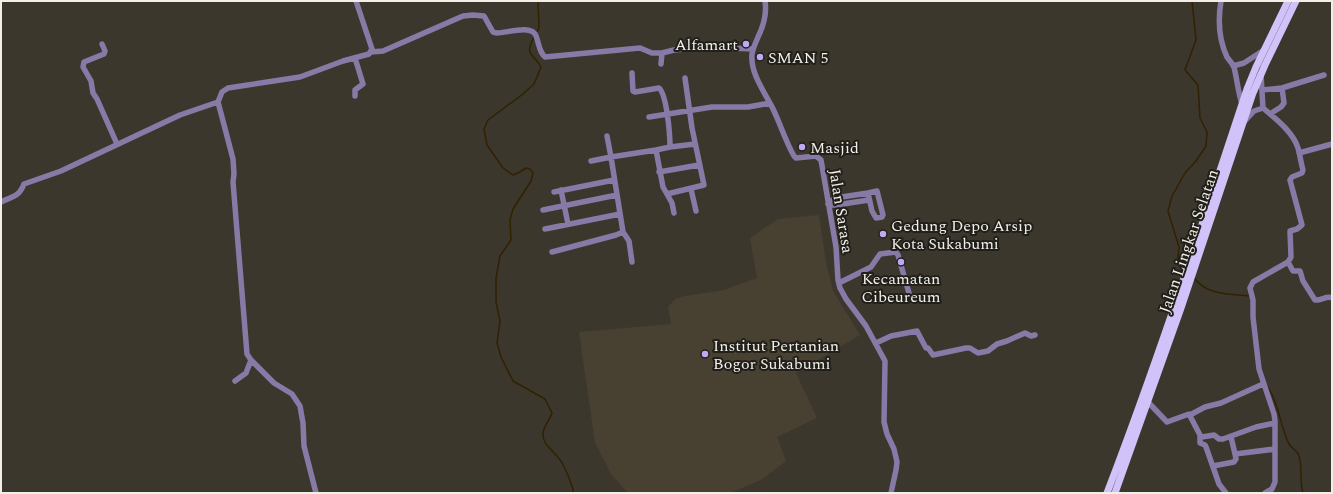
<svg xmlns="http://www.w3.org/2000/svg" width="1333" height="494" font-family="Spectral,serif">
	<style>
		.built { fill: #484131 }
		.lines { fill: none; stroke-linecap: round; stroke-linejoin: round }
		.stream { stroke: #312100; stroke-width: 1.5 }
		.minor { stroke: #877aa7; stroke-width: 5.5 }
		.major { stroke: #d2c2fa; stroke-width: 7 }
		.poi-dot { fill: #bfa9f4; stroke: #211f1a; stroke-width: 1.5 }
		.labels { text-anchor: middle; stroke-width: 4; stroke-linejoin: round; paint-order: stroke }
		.poi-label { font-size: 16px; fill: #f2efe9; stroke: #211f1a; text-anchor: start }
		.street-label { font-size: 16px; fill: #f2efe9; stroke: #211f1a }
	</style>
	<rect width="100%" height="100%" fill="#3c372d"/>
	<path class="built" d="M819,215l7,48 7,28 27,44 -64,38 21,45 -40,19 9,24 -25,19 -31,13h-102l-17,-19 -16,-32 -16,-110 92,-8 -3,-17 7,-8 10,-3 39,-6 33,-12 -7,-40 28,-19z"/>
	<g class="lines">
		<path class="stream" d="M537,32l2,-4 -1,-27
			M534,37c-11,20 1,17 7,30l-7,17 -11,10 -35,26 -4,9 3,16 16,23 10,7 5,-2 8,-5 4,1 3,4 -2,8 -18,28 -3,11 1,20 -11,16 -4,22v24l4,19 -3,22 4,14 12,24 32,18 7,14c-2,7 -8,12 -9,20 -1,10 8,16 14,23 8,8 12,22 16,33v4
			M1185,267l-7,-9 1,-11 -11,-36 4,-15 13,-23 11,-12 10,-15 1,-14 -7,-14 -2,-33 -13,-15 11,-30 -4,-39
			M1194,278c14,18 36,16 57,18
			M1267,386c12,17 13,40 22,58 3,5 9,7 10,12 4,12 0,25 4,37"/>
		<path class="minor" d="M765,1c2,13 -1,24 -7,36 -2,5 -5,11 -6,17 -2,20 14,40 22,57 7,15 12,31 20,45l2,2 20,-2 5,4 15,87 2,33 2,8 6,11 20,27 19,35 -1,61 3,12 7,15 3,13 -1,8 -5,23
			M1221,1c-3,18 -2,39 6,56 2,3 5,6 7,10 3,12 4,25 8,37
			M102,44l3,7 -1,3 -20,8 -1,5 8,14 2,12 4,6 20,45
			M371,52l12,-1 80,-35 10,-1 11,1 9,16 4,1c10,0 35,-9 39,3 3,7 3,16 9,21l95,-9 12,5h10
			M661,64l1,-11 12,-3 33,-3 46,2
			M1233,66l11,-3 20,-13
			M632,73l1,18 2,1 24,-4c8,7 11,47 11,59l-14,3 -45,7 12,75 6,9 3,21
			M1261,75l2,33c13,11 30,24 35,40 2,7 3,15 5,22l-1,3 -10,4 -2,3 12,45 -5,4 -7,2 1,26 -3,5 -35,20 -3,6 3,12v17l6,52 15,45 1,7v61l-3,7 -7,4
			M1282,88l42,-13
			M1262,90l20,-2 2,15 -3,4 -11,7
			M355,96v-6l8,-6 -8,-26
			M649,117l63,-10h36l22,-4
			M1244,122l10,-11 9,-3
			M670,147l25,-3
			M656,150l7,37 9,16 2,10
			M1299,153l33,-9
			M591,161l20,-4 -4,-21
			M659,172l40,-7
			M691,189l5,22
			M561,190l7,34
			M877,191l6,24 -1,2 -6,1 -4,-7 -4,-18z
			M554,192l60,-12
			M667,194l37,-9 -12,-57 -7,-50
			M1,202c12,-6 18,-5 23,-18l37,-13 119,-56 38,-13
			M828,204l7,-6 33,-5
			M828,204l8,1 33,-5
			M543,210l74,-15
			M545,229l75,-15
			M552,252l64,-17 7,-3
			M1288,262l5,9h7l3,10 12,19c6,1 12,-5 17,-2
			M839,283l32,-16 9,-13 16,-2 2,3 11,38
			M876,343l15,-7 26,-5 9,17h2l5,7 33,-7h4l8,5 10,-2 9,-7 10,-3 18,-8 6,3 4,-1
			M235,381l11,-8 5,-13
			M1148,402l19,20 22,-8 11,21 2,2 12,-2 5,4h4l33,-12 19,-4
			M1190,415l15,-8 16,-4 42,-19
			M1200,435v8l5,2 1,2 13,37 7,9
			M1231,437l4,17
			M1213,466l21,-4 2,-3 -1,-5 40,-5
			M316,493l-12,-47 -1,-23 -3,-17 -8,-12 -18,-11 -23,-23 -4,-6 -14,-172 1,-8 -1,-15 -15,-57 4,-10 6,-4 72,-11 43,-16 26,-7 3,-5 -16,-48"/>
		<path class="major" d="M1107,493c51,-133 95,-268 140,-404l9,-22 32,-66
			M1115,493l66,-185 72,-215 12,-28 31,-64"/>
	</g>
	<g class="poi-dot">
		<circle cx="746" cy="44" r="4"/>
		<circle cx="760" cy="57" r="4"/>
		<circle cx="802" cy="147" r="4"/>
		<circle cx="883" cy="234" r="4"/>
		<circle cx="901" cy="262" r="4"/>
		<circle cx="705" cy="354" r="4"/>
	</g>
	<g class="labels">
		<g class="poi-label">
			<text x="738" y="50" text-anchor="end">Alfamart</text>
			<text x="768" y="63">SMAN 5</text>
			<text x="810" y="153">Masjid</text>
			<text x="891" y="231">Gedung Depo Arsip<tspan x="891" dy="18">Kota Sukabumi</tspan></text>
			<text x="901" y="284" text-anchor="middle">Kecamatan<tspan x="901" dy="18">Cibeureum</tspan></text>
			<text x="713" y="351">Institut Pertanian<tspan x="713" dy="18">Bogor Sukabumi</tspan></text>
		</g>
		<g class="street-label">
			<text transform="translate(842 211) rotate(81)" y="6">Jalan Sarasa</text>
			<text transform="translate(1188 241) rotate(-71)" y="6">Jalan Lingkar Selatan</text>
		</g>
	</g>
	<rect width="1333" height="494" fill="none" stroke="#f2efe9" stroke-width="4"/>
</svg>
